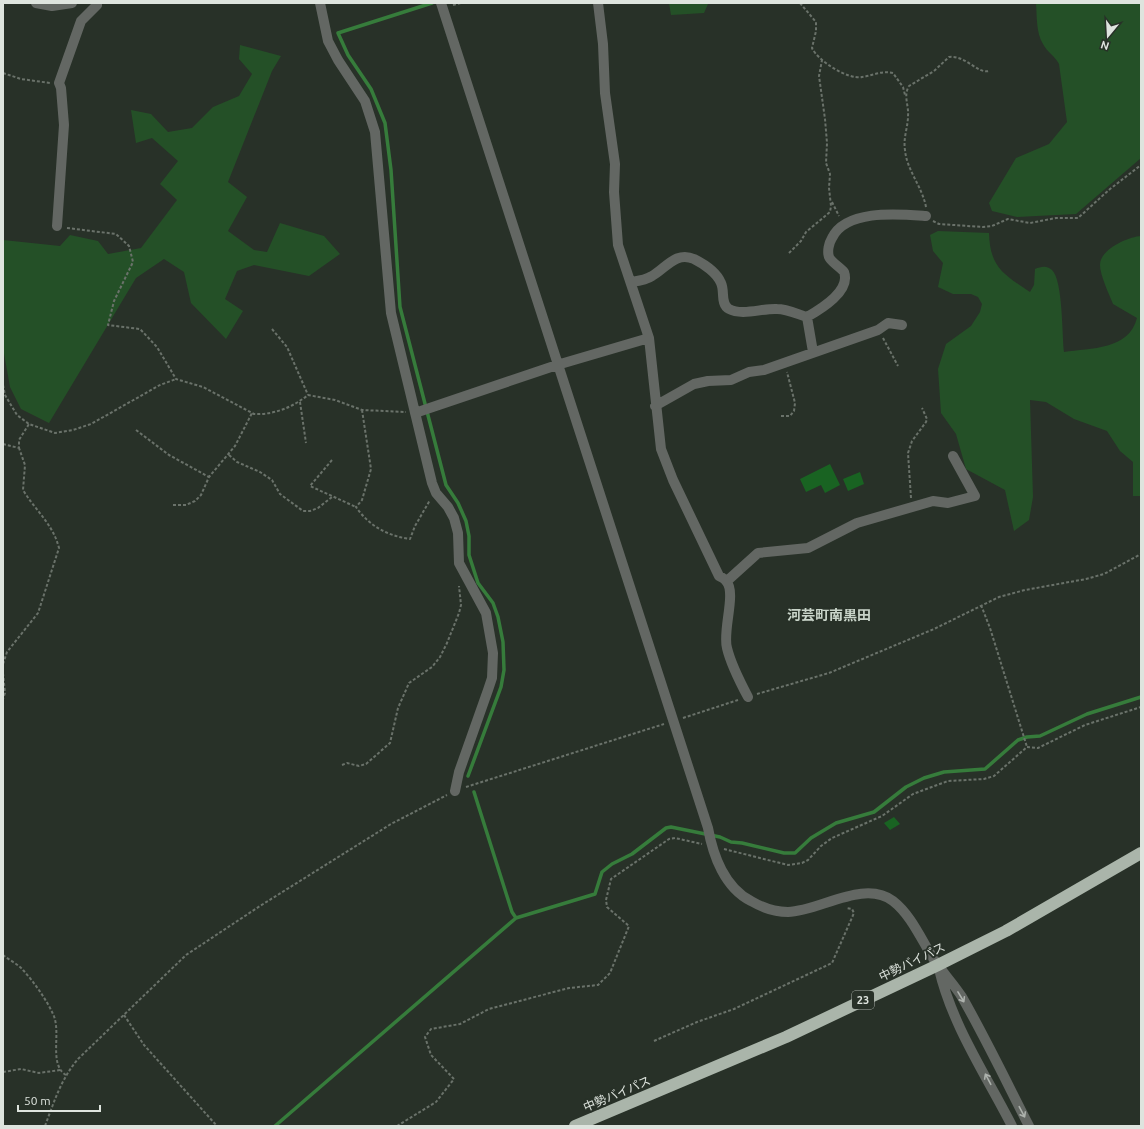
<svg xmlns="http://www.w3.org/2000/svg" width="1144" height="1129" font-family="Ubuntu,'Noto Sans JP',sans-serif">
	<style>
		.green { fill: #245027 }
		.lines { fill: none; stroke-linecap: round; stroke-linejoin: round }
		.stream { stroke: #367c3b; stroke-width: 3.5 }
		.building { fill: #196322 }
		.path { stroke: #6a726a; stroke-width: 2; stroke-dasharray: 3 2; stroke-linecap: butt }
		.minor { stroke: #636763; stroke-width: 10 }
		.highway { stroke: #aab5aa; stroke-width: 12 }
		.oneway { stroke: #adb2ad }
		.labels { text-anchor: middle; stroke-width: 4; stroke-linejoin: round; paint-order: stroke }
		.shield { fill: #283128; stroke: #a7aea7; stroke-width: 1 }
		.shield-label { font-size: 11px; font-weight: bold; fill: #dee4de }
		.street-label { font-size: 12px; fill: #dee4de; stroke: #283128 }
		.quarter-label { font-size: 14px; font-weight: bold; fill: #c9d4c9; stroke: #283128 }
	</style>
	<rect width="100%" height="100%" fill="#283128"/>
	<path class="green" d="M669,3h42l-3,1 -4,9 -33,2z
		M1036,3h105v155l-65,56 -59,3 -25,-6 -3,-8 27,-45 33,-14 18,-22 -8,-58c-4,-8 -12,-12 -16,-20 -7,-11 -6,-28 -7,-41z
		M240,45l41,11 -9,15 -44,111 19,15 -19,34 26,19 13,2 13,-29 44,13 16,18 -31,22 -55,-11 -17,6 -12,28 18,12 -17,28 -35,-36 -7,-31 -20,-13 -28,19 -87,145 -28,-14 -11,-22 -7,-39v-108l57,6 10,-11 28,6 10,13 33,-6 36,-48 -17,-16 18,-23 -26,-23 -16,5 -5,-33 20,4 17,18 24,-4 21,-21 26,-11 13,-22 -13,-15z
		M938,231l51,2c1,34 14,41 41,59l4,-7 1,-16c6,-2 11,-4 17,1 11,10 10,66 12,82 27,-4 65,-2 73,-34l-24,-14c-4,-10 -13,-29 -13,-39 0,-16 28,-28 41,-29v260h-8v-34l-13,-11 -13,-20 -33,-12 -28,-17 -16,-2 3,97 -4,23 -15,11 -9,-41 -39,-21 -10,-35 -15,-21 -3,-44 8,-25 25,-18 9,-14 2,-8 -4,-7 -7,-3h-18l-15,-7 5,-24 -10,-12 -3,-16z"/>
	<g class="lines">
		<path class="stream" d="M432,3l-94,30 10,22 23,34 14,34 6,47 9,137 46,178 12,18 8,18 3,15v19l9,28 15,20 5,14 5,25 1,28 -3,17 -33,89
			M474,792l38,120 4,6
			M275,1126l241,-208 79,-24 7,-22 10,-8 20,-10 34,-26 5,-1 49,10 11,5 11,1 42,10h11l16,-15 25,-15 38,-11 32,-25 18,-9 20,-6 41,-3 33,-29 9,-3 13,-1 47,-22 54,-17"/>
	</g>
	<path class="building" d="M830,464l10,21 -15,8 -4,-8 -15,7 -6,-13z
		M860,472l4,12 -16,7 -5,-12z
		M894,817l6,7 -10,6 -6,-7z"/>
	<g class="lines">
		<path class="path" d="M800,3l16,19v9l-4,17c6,13 36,32 50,29 10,-1 20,-7 31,-4l10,14 2,8
			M453,5l8,-2
			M3,73l18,6 29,4
			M832,202l7,14
			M926,207c-4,-21 -19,-36 -21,-57 -2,-12 3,-23 3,-34 1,-11 -5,-20 1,-30l25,-15 15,-14c17,-2 28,17 40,14
			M933,221l6,3 44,3 9,-1 16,-7 22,4 26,-5h22l32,-29 31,-24
			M67,228l49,6 13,12 4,16 -19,39 -6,24 32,4 17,18 19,32 27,8 51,27c20,1 39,-7 54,-19l27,5 27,10 44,2
			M789,253l12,-12 5,-9 24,-20 1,-6 -2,-18 1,-14 -4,-11 1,-20 -2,-24 -6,-43 3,-16
			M272,329l15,18 21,48
			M883,338l15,28
			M3,385l2,10 12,20 12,9 26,9 18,-3 18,-6 69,-39 16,-6
			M300,402l6,41
			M362,410l9,59 -9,31 -6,7c13,19 32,29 54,32l5,-13 15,-26
			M781,416h9l4,-5 1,-8 -8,-31
			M136,430l33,25 40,22
			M3,444l16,4v-8l10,-16
			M229,455l8,7 23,10 12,8 8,14 23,17h7l8,-3 14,-11
			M332,460l-22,26 46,21
			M911,498l-3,-45 4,-12 14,-19 1,-3 -5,-11
			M173,505h13l9,-4 6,-6 8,-18 26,-31 17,-33
			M981,605l9,23 37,119
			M3,664l4,-12 31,-39 21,-65c-6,-24 -24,-38 -36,-58l2,-25 -6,-17
			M3,673l2,20 -2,6
			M757,694l72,-21 105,-44 65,-32 26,-7 61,-11 18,-5 37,-20
			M683,718l55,-18
			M1027,747l11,1 47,-23 56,-18
			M342,765l5,-2 12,3 7,-2 24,-21 8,-35 11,-25 23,-16 8,-10 7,-14 12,-30 2,-8 -2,-19
			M466,787l198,-63
			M724,849l64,16 14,-2 6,-3 13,-14 11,-8 50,-22 31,-22 35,-13 36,-2 10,-3 33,-29
			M3,955c6,5 15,9 20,15 11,12 23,29 30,44 9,18 -5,50 13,61
			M124,1015l20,30 73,81
			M654,1041l43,-19 37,-13 98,-46 22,-50 -2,-4 -6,-1
			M3,1072l18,-3 18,4 21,-3
			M45,1126c9,-24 16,-47 33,-67l108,-104 74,-49 131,-82 56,-29
			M397,1126l39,-24 18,-23 -23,-24 -6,-18 6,-8 29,-5 29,-15 80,-21 29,-3 12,-12 19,-47 -22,-19 -1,-7 5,-21 58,-40 6,-1 27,6"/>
		<path class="minor" d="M36,3l16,3 20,-3
			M320,3l8,38 10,19 27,41 10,31 16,181 41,170 4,10 12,14 6,11 4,15 1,30 27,50 7,40 -1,25 -4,12 -29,82 -4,19
			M441,3l267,825c5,28 17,60 43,73 12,7 24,11 37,11 32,-1 76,-33 105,-11 18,14 28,38 40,57 9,14 20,25 29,39 24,42 45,86 67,129
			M598,3l5,41 2,49 10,71 -1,28 4,53 31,93 12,111 12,31 46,96c2,1 6,3 7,5 11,11 -4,50 1,67 4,17 13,34 21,49
			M57,226l7,-101 -3,-37 -2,-5 22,-62 16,-16 -1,-2
			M631,282c7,-1 15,-2 21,-6 14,-8 24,-25 42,-17 10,5 23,14 27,24 4,8 -1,21 8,26 13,7 34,-1 48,0 10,0 20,5 30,8 14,-8 44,-26 37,-45 -4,-5 -13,-10 -15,-15 -2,-6 0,-14 3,-19 14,-29 66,-24 94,-22
			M807,317l6,35
			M655,406l39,-22 14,-3 23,-1 18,-8 15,-2 114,-40 10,-7 14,2
			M415,413l142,-48 92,-27
			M727,581l31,-28 50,-5 49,-25 76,-22 15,2 27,-7 -22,-40
			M939,969c13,56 47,106 73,157"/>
		<path class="highway" d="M575,1126l211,-89 152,-72 68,-34 135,-78"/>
	</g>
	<defs><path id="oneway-shaft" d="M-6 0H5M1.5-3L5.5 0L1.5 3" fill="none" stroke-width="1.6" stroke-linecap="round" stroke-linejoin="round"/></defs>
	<g class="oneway">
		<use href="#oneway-shaft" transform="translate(961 997) rotate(59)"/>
		<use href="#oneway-shaft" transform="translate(988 1079) rotate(-118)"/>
		<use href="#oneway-shaft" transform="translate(1022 1112) rotate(62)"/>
	</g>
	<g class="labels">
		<rect class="shield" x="852" y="991" width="22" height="18" rx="3"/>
		<g class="shield-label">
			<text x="863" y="1004">23</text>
		</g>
		<g class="street-label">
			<text transform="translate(912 962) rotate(-26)" y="4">中勢バイパス</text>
			<text transform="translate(617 1094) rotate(-23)" y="4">中勢バイパス</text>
		</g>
		<g class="quarter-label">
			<text x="829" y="620">河芸町南黒田</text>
		</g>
	</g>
	<rect width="1144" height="1129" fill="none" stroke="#dee4de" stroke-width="8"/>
	<g transform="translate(1108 36) rotate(198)" stroke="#283128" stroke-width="3" paint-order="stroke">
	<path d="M0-3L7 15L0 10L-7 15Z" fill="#dee4de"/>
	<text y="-6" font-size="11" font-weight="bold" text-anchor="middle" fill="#dee4de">N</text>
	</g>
	<path d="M18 1105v6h82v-6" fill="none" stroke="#dee4de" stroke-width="2"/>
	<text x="24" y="1105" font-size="12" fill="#dee4de" stroke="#283128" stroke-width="3" paint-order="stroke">50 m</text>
</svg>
